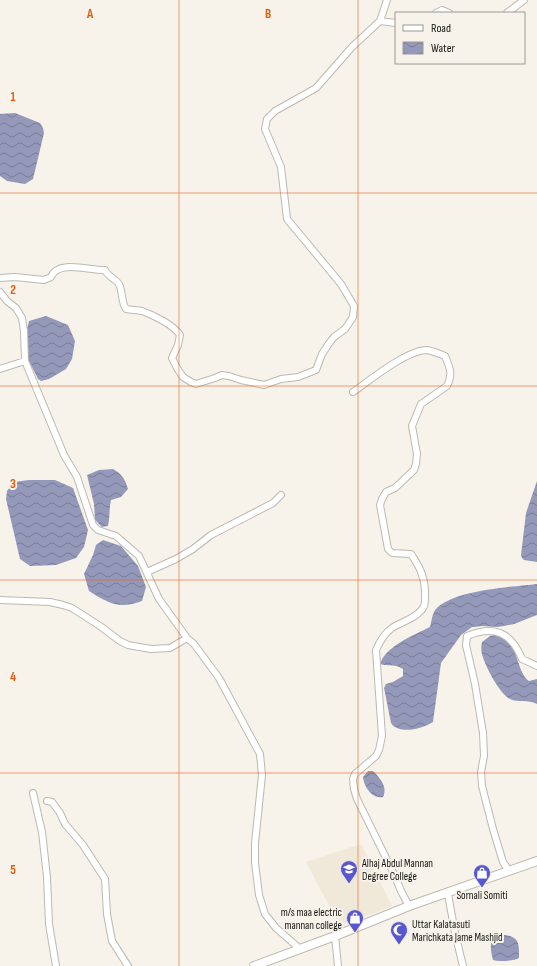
<svg xmlns="http://www.w3.org/2000/svg" width="537" height="966" font-family="'Sofia Sans Condensed',sans-serif">
	<style>
		.built { fill: #f0e8d8 }
		.water { fill: url(#water-waves) }
		.lines { fill: none; stroke-linecap: round; stroke-linejoin: round }
		.minor-casing { stroke: #bcb9b0; stroke-width: 8 }
		.tertiary-casing { stroke: #bcb9b0; stroke-width: 10 }
		.minor { stroke: #fff; stroke-width: 6 }
		.tertiary { stroke: #fff; stroke-width: 8 }
		.grid { fill: none; stroke: #e8590c; stroke-width: 1; stroke-opacity: 0.55 }
		.labels { text-anchor: middle; stroke-width: 4; stroke-linejoin: round; paint-order: stroke }
		.poi-label { font-size: 11px; fill: #151411; stroke: #f7f3ea; text-anchor: start }
		.grid-label { font-size: 13px; text-anchor: middle; font-weight: bold; fill: #e8590c; stroke: #f7f3ea; stroke-width: 4; stroke-linejoin: round; paint-order: stroke }
	</style>
	<defs>
		<pattern id="water-waves" width="16" height="10" patternUnits="userSpaceOnUse"><rect width="16" height="10" fill="#9499ba"/><path d="M0 5q4-4 8 0t8 0" fill="none" stroke="#787c96"/></pattern>
	</defs>
	<rect width="100%" height="100%" fill="#f7f3ea"/>
	<path class="built" d="M361,844l31,62 -52,20 -34,-64z"/>
	<path class="water" d="M15,113l25,10 3,5 1,5 -11,46 -8,5 -18,-3 -7,-5v-62z
		M46,316l22,9 7,16 -3,18 -6,10 -17,10 -8,2 -3,-2 -10,-20 -1,-30 2,-8z
		M113,469c9,5 12,10 15,20l-7,8 -10,3c-2,9 -1,17 -3,26l-6,1 -7,-7 -1,-16 -7,-29 12,-5z
		M29,480h26l18,8 15,42 -4,17 -8,11 -20,7 -26,1 -10,-7 -14,-60 1,-8 7,-9z
		M537,481v81l-13,-2 -2,-2 -1,-3 5,-42z
		M103,540l18,6 17,20 8,21 -4,14c-23,9 -34,2 -53,-10l-5,-17 9,-19 3,-10z
		M537,584v31l-23,9 -16,3 -16,-1 -10,1 -11,8 -20,28 -8,59c-11,7 -34,13 -42,1l-7,-35 2,-4 7,-2 10,-6v-7c-10,-6 -15,-2 -23,-5 6,-18 34,-29 50,-37 1,-4 2,-11 4,-15 13,-22 79,-25 103,-28z
		M495,635c4,2 10,4 14,8 10,11 9,30 20,38l8,-2v25c-9,-5 -19,-1 -27,-5 -11,-6 -25,-33 -28,-45 -1,-3 -1,-8 0,-12l8,-6z
		M368,771h5c7,7 15,16 10,26 -11,2 -19,-10 -20,-20z
		M505,935c15,2 14,10 14,23 -5,3 -20,4 -26,2 -2,-8 -4,-17 1,-24z"/>
	<g class="lines">
		<g class="minor-casing">
			<path id="minor" d="M436,13l6,-3 7,3
				M507,13l17,-13
				M380,21l16,2
				M0,278l15,-1 29,3 7,-3c7,-18 40,-6 54,-7 3,7 10,8 14,14 4,8 2,18 7,25 5,1 11,1 16,2 11,4 32,14 38,24l-2,10 -6,13 5,10 6,9 8,5 5,2 19,-6 7,-3 7,1 12,4 23,5 17,-6 17,-2 18,-7 6,-16 8,-12 4,-5 11,-8 8,-12 1,-11 -13,-22 -54,-65 -6,-52 -16,-38 2,-10 8,-8 41,-23 36,-41 28,-26 7,-21
				M0,292l7,9 9,7 6,10 2,13 1,30 39,94 13,22 16,48 5,5 18,6 23,20 20,43 28,39 7,6 25,34 41,76 2,21 -7,68v20l4,32 6,19 11,14 23,20
				M0,369l25,-8
				M353,392c17,-12 54,-42 74,-42 6,1 13,4 18,6 5,12 8,18 2,30l-26,18 -9,22 5,28 -1,10 -2,6 -19,18 -9,4 -4,7 -2,6 8,44 4,4 19,1c8,12 13,21 14,36 0,6 1,14 -2,18 -6,10 -22,14 -31,20 -7,5 -13,15 -16,22l6,86 -3,14 -3,6 -21,18 -2,5 1,10 3,10 37,75 7,17 8,15
				M147,572l29,-13 17,-10 18,-14 62,-32 8,-8
				M0,600l50,2 13,3 9,3 28,18 20,15 8,4 23,4 19,-1 17,-10
				M33,793l9,39 5,45 2,47 7,42
				M47,801l5,1 8,11 5,11 18,21 22,34 2,35 5,27 16,25
				M509,871l-6,-9 -10,-33 -11,-43 -1,-14 3,-16 -1,-23 -8,-49 -9,-39 1,-9c27,-11 44,-4 55,23l15,7
				M448,894l7,39 8,33
				M335,936l3,30"/>
		</g>
		<g class="tertiary-casing">
			<path id="tertiary" d="M254,966l81,-30 74,-30 128,-45"/>
		</g>
		<use href="#minor" class="minor"/>
		<use href="#tertiary" class="tertiary"/>
	</g>
	<path class="grid" d="M179,0v966M358,0v966M0,193h537M0,386h537M0,580h537M0,773h537"/>
	<defs>
		<g id="university-pin" transform="scale(0.9)"><path d="M0 17L-7.5 6A9.5 9.5 0 1 1 7.5 6Z" fill="#5757cf" stroke="#f7f3ea"/><path d="M0-5L7-2L0 1L-7-2ZM-4 1L0 2.5L4 1V4Q0 6-4 4Z" fill="#fff"/></g>
		<g id="shop-pin" transform="scale(0.9)"><path d="M0 17L-7.5 6A9.5 9.5 0 1 1 7.5 6Z" fill="#5757cf" stroke="#f7f3ea"/><path d="M-5-2.5h2.3a2.7 3.5 0 0 1 5.4 0H5L5.5 6h-11ZM-1.5-2.5h3a1.5 2.3 0 0 0-3 0Z" fill="#fff"/></g>
		<g id="mosque-pin" transform="scale(0.9)"><path d="M0 17L-7.5 6A9.5 9.5 0 1 1 7.5 6Z" fill="#5757cf" stroke="#f7f3ea"/><path d="M3.5-4.9A6 6 0 1 0 3.5 4.9A5 5 0 1 1 3.5-4.9Z" fill="#fff"/></g>
	</defs>
	<g fill-rule="evenodd">
		<use href="#university-pin" x="349" y="869"/>
		<use href="#shop-pin" x="482" y="873"/>
		<use href="#shop-pin" x="355" y="918"/>
		<use href="#mosque-pin" x="399" y="930"/>
	</g>
	<g class="labels">
		<g class="poi-label">
			<text x="362" y="867">Alhaj Abdul Mannan<tspan x="362" dy="13">Degree College</tspan></text>
			<text x="482" y="899" text-anchor="middle">Sornali Somiti</text>
			<text x="342" y="916" text-anchor="end">m/s maa electric<tspan x="342" dy="13">mannan college</tspan></text>
			<text x="412" y="928">Uttar Kalatasuti<tspan x="412" dy="13">Marichkata Jame Mashjid</tspan></text>
		</g>
	</g>
	<g class="grid-label">
		<text x="90" y="18">A</text>
		<text x="268" y="18">B</text>
		<text x="13" y="101">1</text>
		<text x="13" y="294">2</text>
		<text x="13" y="488">3</text>
		<text x="13" y="681">4</text>
		<text x="13" y="874">5</text>
	</g>
	<rect x="395" y="12" width="130" height="52" fill="#f7f3ea" stroke="#9d9a93"/>
	<rect x="403" y="25" width="20" height="6" fill="#ffffff" stroke="#9d9a93"/>
	<text x="431" y="32" font-size="12" fill="#151411">Road</text>
	<rect x="403" y="42" width="20" height="12" fill="url(#water-waves)" stroke="#9d9a93"/>
	<text x="431" y="52" font-size="12" fill="#151411">Water</text>
</svg>
